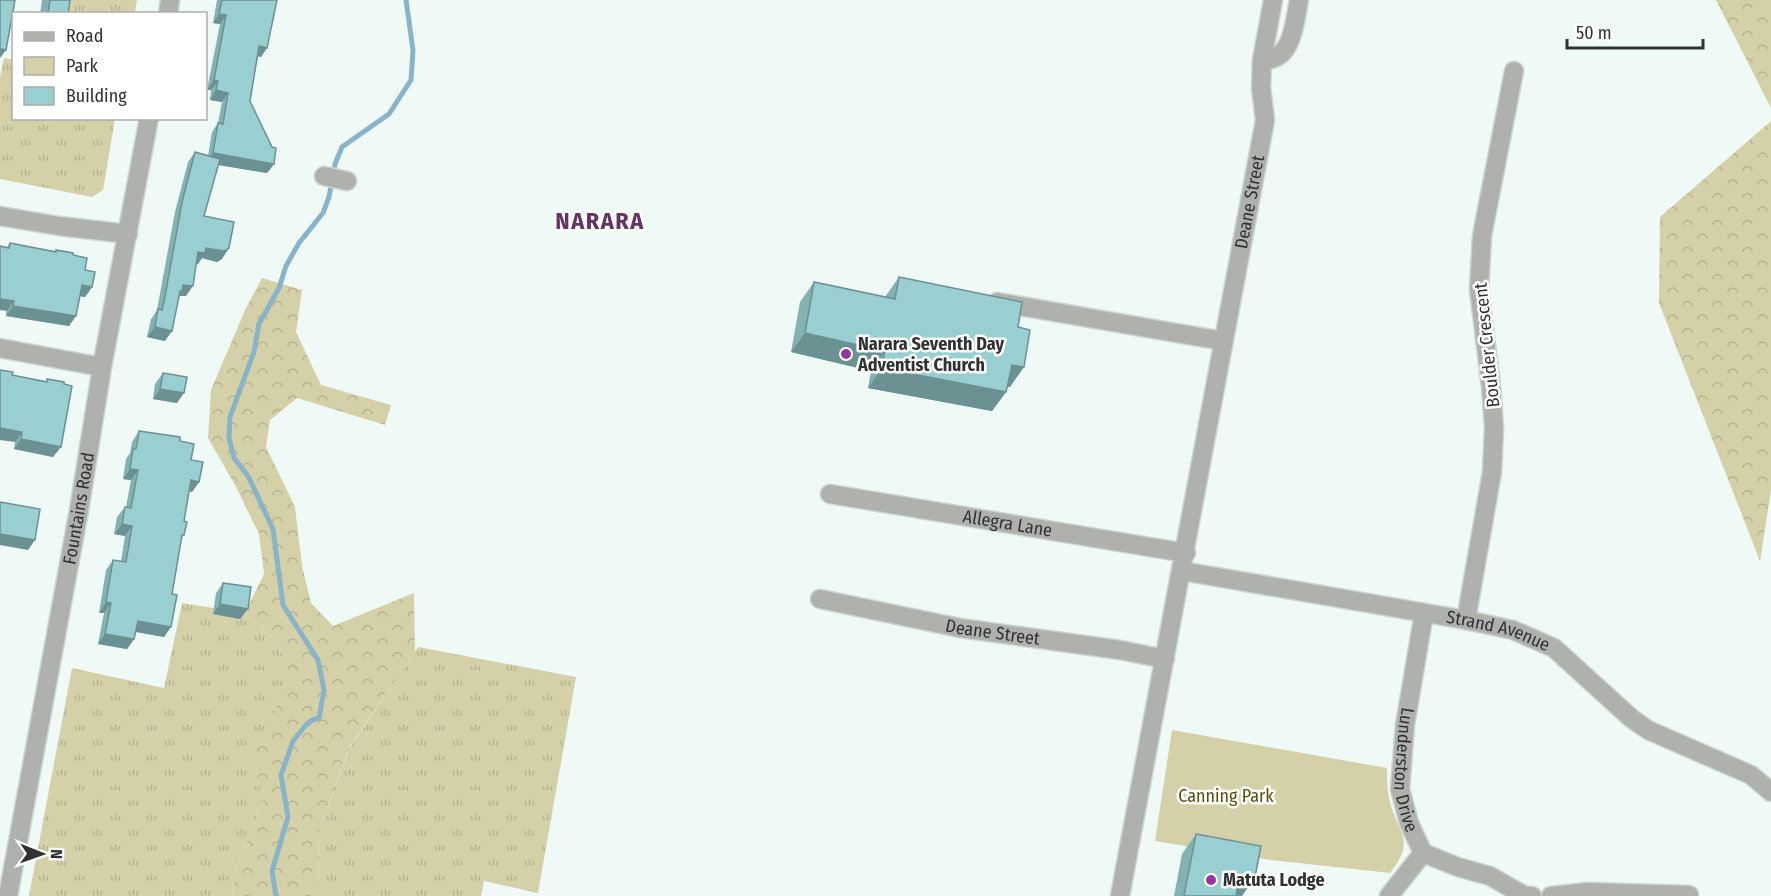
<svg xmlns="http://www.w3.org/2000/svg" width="1771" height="896" font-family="'Fira Sans Condensed',sans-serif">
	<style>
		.grass { fill: url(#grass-tufts) }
		.forest { fill: url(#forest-crowns) }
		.park { fill: #d4d1a8 }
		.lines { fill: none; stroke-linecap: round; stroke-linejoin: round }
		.stream { stroke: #88b3c8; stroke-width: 5 }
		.minor-casing { stroke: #ccd5d2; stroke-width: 21 }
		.minor { stroke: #afb1ad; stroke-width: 18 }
		.wall { fill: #84b2b3 }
		.shaded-wall { fill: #6b9192 }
		.building { fill: #99cfd0; stroke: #6b9192; stroke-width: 1.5 }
		.poi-dot { fill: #95359d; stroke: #fff; stroke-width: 2 }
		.labels { text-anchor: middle; stroke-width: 5; stroke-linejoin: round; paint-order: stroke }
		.street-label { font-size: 18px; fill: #2f3231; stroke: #fff }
		.poi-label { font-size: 18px; font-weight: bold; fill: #2f3231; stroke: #fff; text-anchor: start }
		.park-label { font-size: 18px; fill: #57510b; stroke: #fff }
		.district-label { font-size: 24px; font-weight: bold; letter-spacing: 1.5px; fill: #643467; stroke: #fff }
	</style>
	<defs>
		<pattern id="grass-tufts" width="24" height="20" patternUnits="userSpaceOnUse" patternTransform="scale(1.5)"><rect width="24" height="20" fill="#d4d1a8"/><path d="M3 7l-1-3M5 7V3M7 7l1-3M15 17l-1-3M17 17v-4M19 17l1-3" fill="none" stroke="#b6b491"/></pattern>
		<pattern id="forest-crowns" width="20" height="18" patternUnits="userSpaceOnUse" patternTransform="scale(1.5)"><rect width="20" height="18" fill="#d4d1a8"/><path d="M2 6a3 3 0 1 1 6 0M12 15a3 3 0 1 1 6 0" fill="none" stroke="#b6b491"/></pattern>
	</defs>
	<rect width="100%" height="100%" fill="#eff9f5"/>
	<path class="grass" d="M63,0h74l-2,13 -75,1z
		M4,58l9,2 1,58 101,1 -12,71 -11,7 -92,-18v-102z
		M182,603l63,10 28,25 24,50 -43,68 9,47 -27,63 -4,30h-203l43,-228 92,20z
		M418,647l158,30 -38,216 -54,-12 -3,15h-163l1,-66 31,-83z"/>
	<path class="forest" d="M1716,0h55v108z
		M1771,121v369l-11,71 -101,-258 1,-86z
		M262,278l40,12 -6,42 25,53 70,20 -6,20 -88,-27 -27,22 -4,27 29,60 7,59 9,37 22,23 81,-33 1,59 -65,94 -31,84 -1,66h-86l4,-30 27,-63 -9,-47 26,-57 17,-11 -24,-50 -28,-25 19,-39 -5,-40 -24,-49 -27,-47 3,-48 35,-82z"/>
	<path class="park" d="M1172,730l215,38c0,11 0,24 3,34 9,34 26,38 0,71l-119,-13 -116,-19z"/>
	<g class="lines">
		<path class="stream" d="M276,896l-4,-25 16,-54 -7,-42 12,-34 13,-16 6,-5 7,-2 5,-28 -6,-30 -35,-55 -10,-76 -25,-53 -14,-18 -5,-20 1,-21 24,-65 5,-28 20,-36 7,-22 13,-23 24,-30 6,-16 6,-33 7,-17 47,-33 22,-34 2,-30 -7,-50"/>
		<g class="minor-casing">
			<g id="minor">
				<path d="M168,14l2,-14"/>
				<path d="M1262,60c31,1 32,-36 37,-60"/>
				<path d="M324,176l23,5"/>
				<path d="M0,216l59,10 69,8"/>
				<path d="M997,302l226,39"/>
				<path d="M0,348l102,19"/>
				<path id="s1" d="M830,494l356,59"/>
				<path id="s2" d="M1182,571l284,49 47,10 41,18 77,70 17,12 103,45 20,17"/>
				<path id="s3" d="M820,599l140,29 160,22 45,9"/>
				<path id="s4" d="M1424,613l-19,112 -5,64 9,34 14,30 35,14 32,9 35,20h7"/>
				<path d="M1466,620l26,-148 2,-44 -3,-41 -12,-98 3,-53 32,-165"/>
				<path id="s5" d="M8,896l71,-386 23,-143 47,-249"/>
				<path id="s6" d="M1120,896l145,-776 -4,-32 1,-28 11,-60"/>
				<path d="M1389,896l34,-43"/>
				<path d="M1551,896l37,-4 101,3"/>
			</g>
		</g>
		<use href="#minor" class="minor"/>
	</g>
	<path class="wall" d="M42,0h28l-2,14h-28z
		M217,0h60l-16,57 -3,-1 -8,45 24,63 -7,9 -49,-8 -14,51 18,43 -5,3 -15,-4 -4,6 -2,-1 -10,33h-7l-14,45 -18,-4 4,-18 6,-9 18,-98 13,-50 7,-10 13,4 4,-24 6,-9 4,-21 -12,-2 1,-10h-4l13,-66 -7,-1z
		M10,243l45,8 1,-1 17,5 12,15 7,17 -7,10 -5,-1 -11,30 -63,-10 1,-69z
		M899,277l119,50 -8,60 -3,-1 -1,6 -14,19 -124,-23 3,-17 -80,-19 9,-50 14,-20 71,15z
		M163,373l14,30 -24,-4 2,-15z
		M12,375l34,6 1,-2 6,78 -39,-8 1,-7z
		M139,431l41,10 11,19 8,22 -7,10 -3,-1 -5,30v14l-3,4 -17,98 -28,-5 -2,7 -7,10 -29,-5 6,-31h-5l7,-43 7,-10 8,1 4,-25 -11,-2 3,-17 8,-10h1l5,-27 -8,-1 3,-20 4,-6 2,-11z
		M223,583l25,26 -8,10 -27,-5 3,-21z
		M1196,834l46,62h-68l8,-42z"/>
	<path class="shaded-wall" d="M219,14l7,1 -6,9 -7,-1z
		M259,46l8,2 -6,9 -8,-2z
		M1,49l5,1 -6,8v-7z
		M214,80l4,1 -7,9h-4z
		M216,90l12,3 -6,9 -12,-2z
		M213,153l61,11 -7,9 -60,-10z
		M206,248h23l-7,11 -5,3 -15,-4 -4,6 -7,-2 7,-10z
		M82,285l10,2 -7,10 -10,-2z
		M183,285l10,1 -7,10h-7l-4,6z
		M0,299l14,2 -7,10 -7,-1z
		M13,306l63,10 -7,10 -63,-10z
		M155,327l17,4 -7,10 -18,-4z
		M805,333l80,18 -14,20 -80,-19z
		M1012,365l12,2 -14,20 -12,-2z
		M882,368l124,24 -14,19 -124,-23z
		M160,389l24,4 -7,10 -24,-4z
		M0,428l22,4 -7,10 -15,-2z
		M21,439l40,8 -8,10 -39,-8z
		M130,469l8,1 -7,10 -8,-1z
		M191,480l8,2 -7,10 -8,-2z
		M122,524l10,2 -7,10 -11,-2z
		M0,534l35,6 -7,10 -28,-5z
		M106,602l5,1 -7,10h-5z
		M220,604l28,5 -8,10 -27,-5z
		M138,621l33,6 -7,10 -33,-6z
		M105,634l29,5 -7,10 -29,-5z
		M1240,874l15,3 -13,19 -16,-2z"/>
	<path class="building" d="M0,0h15l-9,50 -5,-1 -1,6z
		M50,0h20l-2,14h-20z
		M222,0h55l-10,48 -8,-2 -9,55 22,46 4,1 -2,16 -61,-11 5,-30 5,1 5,-31 -12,-3 2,-9 -4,-1 12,-65 -7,-1z
		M195,152l25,7 -16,57 30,6 -5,26 -5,3 -18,-3 -1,5 -7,-1 -5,34 -10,-1 -1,6h-2l-8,40 -17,-4 3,-18 4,1 2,-8 18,-100z
		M10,243l46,9v-2l17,3v2l14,3 -2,12 10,2 -3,15 -10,-2 -6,31 -63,-10 1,-5 -14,-2v-53l9,2z
		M899,277l123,25 -4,25 12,3 -6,37 -12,-2 -6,27 -124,-24 3,-17 -80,-18 9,-51 81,17z
		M0,370l13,2 -1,3 35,7v-3l17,3v2l8,2 -11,61 -40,-8 1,-7 -22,-4z
		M163,373l24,4 -3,16 -24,-4z
		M139,431l41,6v4l14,3 -3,16 12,2 -4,20 -8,-2 -7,41 3,1 -3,13h-2l-10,59 5,1 -6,32 -33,-6 -4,18 -29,-5 6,-31 -5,-1 7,-42 13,2 6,-36 -10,-2 3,-17 6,1 7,-38 -8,-1 3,-20h3z
		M0,502l40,7 -5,31 -35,-6z
		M223,583l28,4 -3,22 -28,-5z
		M1196,834l65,12 -6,31 -15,-3 -4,22h-52z"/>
	<g class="poi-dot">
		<circle cx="846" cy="354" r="6"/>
		<circle cx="1211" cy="880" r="6"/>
	</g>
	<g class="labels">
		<g class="street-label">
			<text dy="6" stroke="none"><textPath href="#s6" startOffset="706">Deane Street</textPath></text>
			<text transform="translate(1487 345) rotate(-96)" y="6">Boulder Crescent</text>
			<text dy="6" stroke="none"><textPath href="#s5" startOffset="394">Fountains Road</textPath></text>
			<text dy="6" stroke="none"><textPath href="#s1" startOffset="180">Allegra Lane</textPath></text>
			<text dy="6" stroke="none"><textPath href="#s3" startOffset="176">Deane Street</textPath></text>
			<text dy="6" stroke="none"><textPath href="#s2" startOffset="322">Strand Avenue</textPath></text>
			<text dy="6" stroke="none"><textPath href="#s4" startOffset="159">Lunderston Drive</textPath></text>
		</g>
		<g class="poi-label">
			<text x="858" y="350">Narara Seventh Day<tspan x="858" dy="21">Adventist Church</tspan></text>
			<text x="1223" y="886">Matuta Lodge</text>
		</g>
		<g class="park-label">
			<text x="1226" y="802">Canning Park</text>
		</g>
		<g class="district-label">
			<text x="600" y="229">NARARA</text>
		</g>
	</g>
	<rect x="12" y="12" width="195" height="108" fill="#ffffff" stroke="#acadad" stroke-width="1.5"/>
	<rect x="24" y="32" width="30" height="9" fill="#afb1ad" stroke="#acadad" stroke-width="1.5"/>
	<text x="66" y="42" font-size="18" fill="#2f3231">Road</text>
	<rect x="24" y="57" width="30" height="18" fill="#d4d1a8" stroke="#acadad" stroke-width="1.5"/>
	<text x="66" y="72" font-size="18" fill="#2f3231">Park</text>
	<rect x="24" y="87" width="30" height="18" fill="#99cfd0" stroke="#acadad" stroke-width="1.5"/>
	<text x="66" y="102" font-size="18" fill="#2f3231">Building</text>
	<g transform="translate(42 854) rotate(91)" stroke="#ffffff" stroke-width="4.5" paint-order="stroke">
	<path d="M0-4.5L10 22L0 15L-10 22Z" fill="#2f3231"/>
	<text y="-9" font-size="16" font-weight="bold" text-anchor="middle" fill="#2f3231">N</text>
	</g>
	<path d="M1567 39v9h136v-9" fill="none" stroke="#2f3231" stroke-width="3"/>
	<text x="1576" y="39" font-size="18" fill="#2f3231" stroke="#ffffff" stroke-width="4.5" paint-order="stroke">50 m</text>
</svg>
